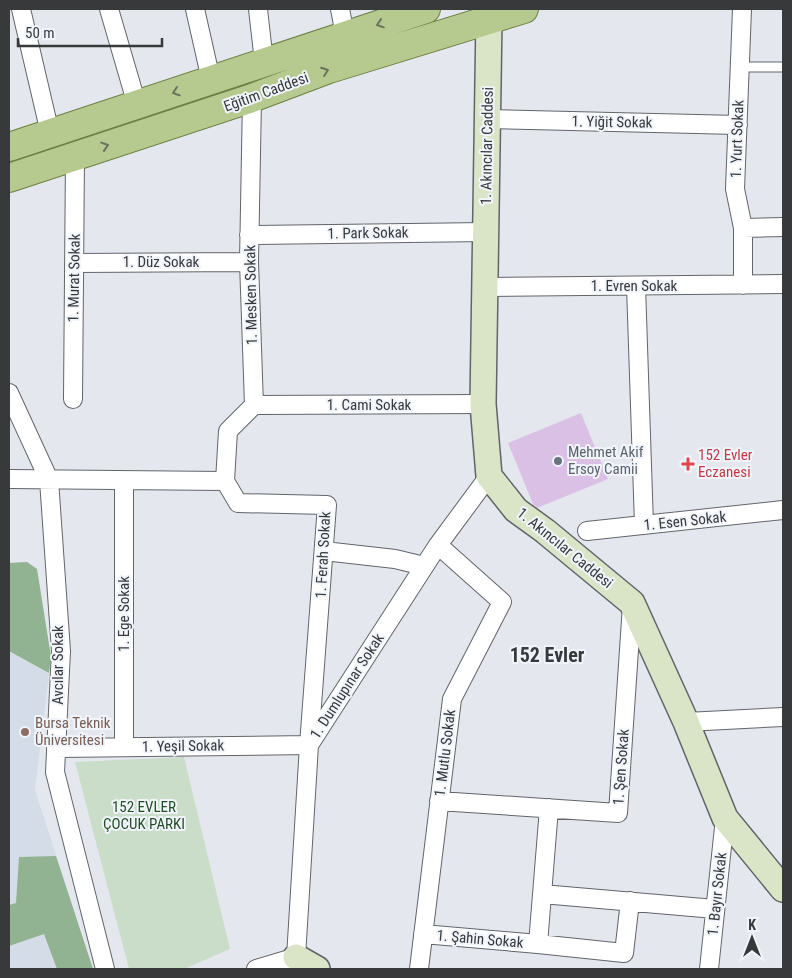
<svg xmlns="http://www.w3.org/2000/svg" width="792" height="978" font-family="'Roboto Condensed',sans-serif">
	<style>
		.built { fill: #d3dce7 }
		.green { fill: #c9ddc8 }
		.forest { fill: #92b391 }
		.building { fill: #dbc0e6 }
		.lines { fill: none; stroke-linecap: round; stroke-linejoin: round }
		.lane-casing { stroke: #61656a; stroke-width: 11 }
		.street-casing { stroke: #61656a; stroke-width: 20 }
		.secondary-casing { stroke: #61656a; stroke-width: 28 }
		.primary-casing { stroke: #6a7f41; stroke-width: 30 }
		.lane { stroke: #fff; stroke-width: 9 }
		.street { stroke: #fff; stroke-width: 18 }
		.secondary { stroke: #dae4c7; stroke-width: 25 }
		.primary { stroke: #b6c98f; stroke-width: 28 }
		.oneway { stroke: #6a735d }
		.worship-dot { fill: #6b7280; stroke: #f1f5fb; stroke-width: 2 }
		.health-dot { fill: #e0444e; stroke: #f1f5fb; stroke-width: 2 }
		.education-dot { fill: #8d6e63; stroke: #f1f5fb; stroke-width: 2 }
		.labels { text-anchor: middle; stroke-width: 4; stroke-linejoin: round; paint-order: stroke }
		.street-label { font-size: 15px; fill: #37393b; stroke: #f1f5fb }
		.worship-label { font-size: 15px; fill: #5b616d; stroke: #f1f5fb; text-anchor: start }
		.health-label { font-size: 15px; fill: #be3a42; stroke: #f1f5fb; text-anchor: start }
		.education-label { font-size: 15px; fill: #785e54; stroke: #f1f5fb; text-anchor: start }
		.park-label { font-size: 15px; fill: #204f21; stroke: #f1f5fb }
		.district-label { font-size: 20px; font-weight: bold; fill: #37393b; stroke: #f1f5fb }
	</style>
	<rect width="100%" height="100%" fill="#e4e8ee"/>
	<path class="built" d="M27,562l10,7 14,88 -16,133 58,179h-84v-406z"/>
	<path class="green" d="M184,757l46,192 -46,20h-55l-54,-207z"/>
	<path class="forest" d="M27,562l10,7 14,88 -2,16 -40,-22v-88z
		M56,856l37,113h-36l-13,-35 -35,12v-41l7,-2 3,-46z"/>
	<path class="building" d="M581,413l27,66 -71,29 -4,-4 -25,-61z"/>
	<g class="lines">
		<g class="lane-casing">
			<path id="lane" d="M740,67h43"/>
		</g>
		<g class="street-casing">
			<path id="street" d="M21,9l29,124
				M109,9l28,96
				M195,9l16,71
				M258,9l6,53
				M340,9l5,26
				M742,9l-7,180 8,39 40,-1
				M487,119l251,6
				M743,228v57
				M249,235l237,-3
				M74,263l175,-1
				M636,286l8,239
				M485,287l298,-3
				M9,393l40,87 12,171 -6,121 50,197
				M73,399l2,-243
				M254,405l229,-1
				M9,479l216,2 13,22 89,2 -18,240 -253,3
				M225,481l3,-50 26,-26 -5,-143 3,-164
				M587,531l196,-21
				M324,551l71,8 29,7
				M686,722l97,-5
				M124,747v-265
				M439,801l179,12 14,-208
				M542,894l173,15
				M423,934l115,10 11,-136
				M538,944l86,9 6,-52
				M256,969l40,-12 13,-212 129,-200 51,-69
				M419,969l33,-270 50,-97 -64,-57
				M709,969l16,-151"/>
		</g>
		<g class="secondary-casing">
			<path id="secondary" d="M489,18l-6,386 6,72 27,34 29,21 87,72 54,119 39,96 58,71
				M296,957l21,12"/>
		</g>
		<g class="primary-casing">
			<path id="primary" d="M9,147l417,-138
				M9,178l243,-80 77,-29 195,-60"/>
		</g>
		<use href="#lane" class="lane"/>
		<use href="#street" class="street"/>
		<use href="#secondary" class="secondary"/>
		<use href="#primary" class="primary"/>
	</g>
	<defs><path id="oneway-chevron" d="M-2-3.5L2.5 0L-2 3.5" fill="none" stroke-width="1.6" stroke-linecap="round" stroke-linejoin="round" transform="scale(1.25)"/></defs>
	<g class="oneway">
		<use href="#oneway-chevron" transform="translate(380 24) rotate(162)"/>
		<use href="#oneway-chevron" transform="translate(325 71) rotate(-20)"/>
		<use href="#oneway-chevron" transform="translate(176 92) rotate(161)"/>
		<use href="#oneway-chevron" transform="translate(105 146) rotate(-18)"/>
	</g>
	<circle class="worship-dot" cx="558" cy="461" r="5"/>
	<path class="health-dot" d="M685.5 456.5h5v5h5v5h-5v5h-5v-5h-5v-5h5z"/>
	<circle class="education-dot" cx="25" cy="732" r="5"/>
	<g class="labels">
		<g class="street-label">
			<text transform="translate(266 92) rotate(-20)" y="5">Eğitim Caddesi</text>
			<text transform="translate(612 122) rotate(1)" y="5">1. Yiğit Sokak</text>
			<text transform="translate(737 139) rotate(-88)" y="5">1. Yurt Sokak</text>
			<text transform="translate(487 146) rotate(-89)" y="5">1. Akıncılar Caddesi</text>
			<text transform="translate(368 233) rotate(-1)" y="5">1. Park Sokak</text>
			<text x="161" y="267">1. Düz Sokak</text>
			<text transform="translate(74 278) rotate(-89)" y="5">1. Murat Sokak</text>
			<text x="634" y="291">1. Evren Sokak</text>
			<text transform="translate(251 295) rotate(-91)" y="5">1. Mesken Sokak</text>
			<text x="369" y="410">1. Cami Sokak</text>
			<text transform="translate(685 521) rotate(-6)" y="5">1. Esen Sokak</text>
			<text transform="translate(565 548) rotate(39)" y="5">1. Akıncılar Caddesi</text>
			<text transform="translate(323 555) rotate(-87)" y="5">1. Ferah Sokak</text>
			<text transform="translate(124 614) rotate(-90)" y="5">1. Ege Sokak</text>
			<text transform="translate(58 665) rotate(-90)" y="5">Avcılar Sokak</text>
			<text transform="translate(347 686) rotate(-57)" y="5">1. Dumlupınar Sokak</text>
			<text transform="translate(183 746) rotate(-1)" y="5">1. Yeşil Sokak</text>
			<text transform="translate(445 753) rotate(-83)" y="5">1. Mutlu Sokak</text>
			<text transform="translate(621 767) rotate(-86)" y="5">1. Şen Sokak</text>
			<text transform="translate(717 894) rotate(-84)" y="5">1. Bayır Sokak</text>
			<text transform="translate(480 939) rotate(5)" y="5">1. Şahin Sokak</text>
		</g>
		<g class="worship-label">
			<text x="568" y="457">Mehmet Akif<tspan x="568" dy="17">Ersoy Camii</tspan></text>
		</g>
		<g class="health-label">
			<text x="698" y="460">152 Evler<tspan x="698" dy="17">Eczanesi</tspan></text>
		</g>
		<g class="education-label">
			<text x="35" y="728">Bursa Teknik<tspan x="35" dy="17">Üniversitesi</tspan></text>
		</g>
		<g class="park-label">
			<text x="144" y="812">152 EVLER<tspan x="144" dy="17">ÇOCUK PARKI</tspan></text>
		</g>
		<g class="district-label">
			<text x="547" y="662">152 Evler</text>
		</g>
	</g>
	<rect width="792" height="978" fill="none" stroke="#37393b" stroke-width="20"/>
	<g transform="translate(752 938)" stroke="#f1f5fb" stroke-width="4" paint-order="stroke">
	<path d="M0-4L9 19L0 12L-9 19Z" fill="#37393b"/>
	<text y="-8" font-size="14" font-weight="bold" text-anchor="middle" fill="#37393b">K</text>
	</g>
	<path d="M18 38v8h144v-8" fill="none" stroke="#37393b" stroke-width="2.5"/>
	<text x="25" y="38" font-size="15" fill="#37393b" stroke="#f1f5fb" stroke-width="4" paint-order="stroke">50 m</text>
</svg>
